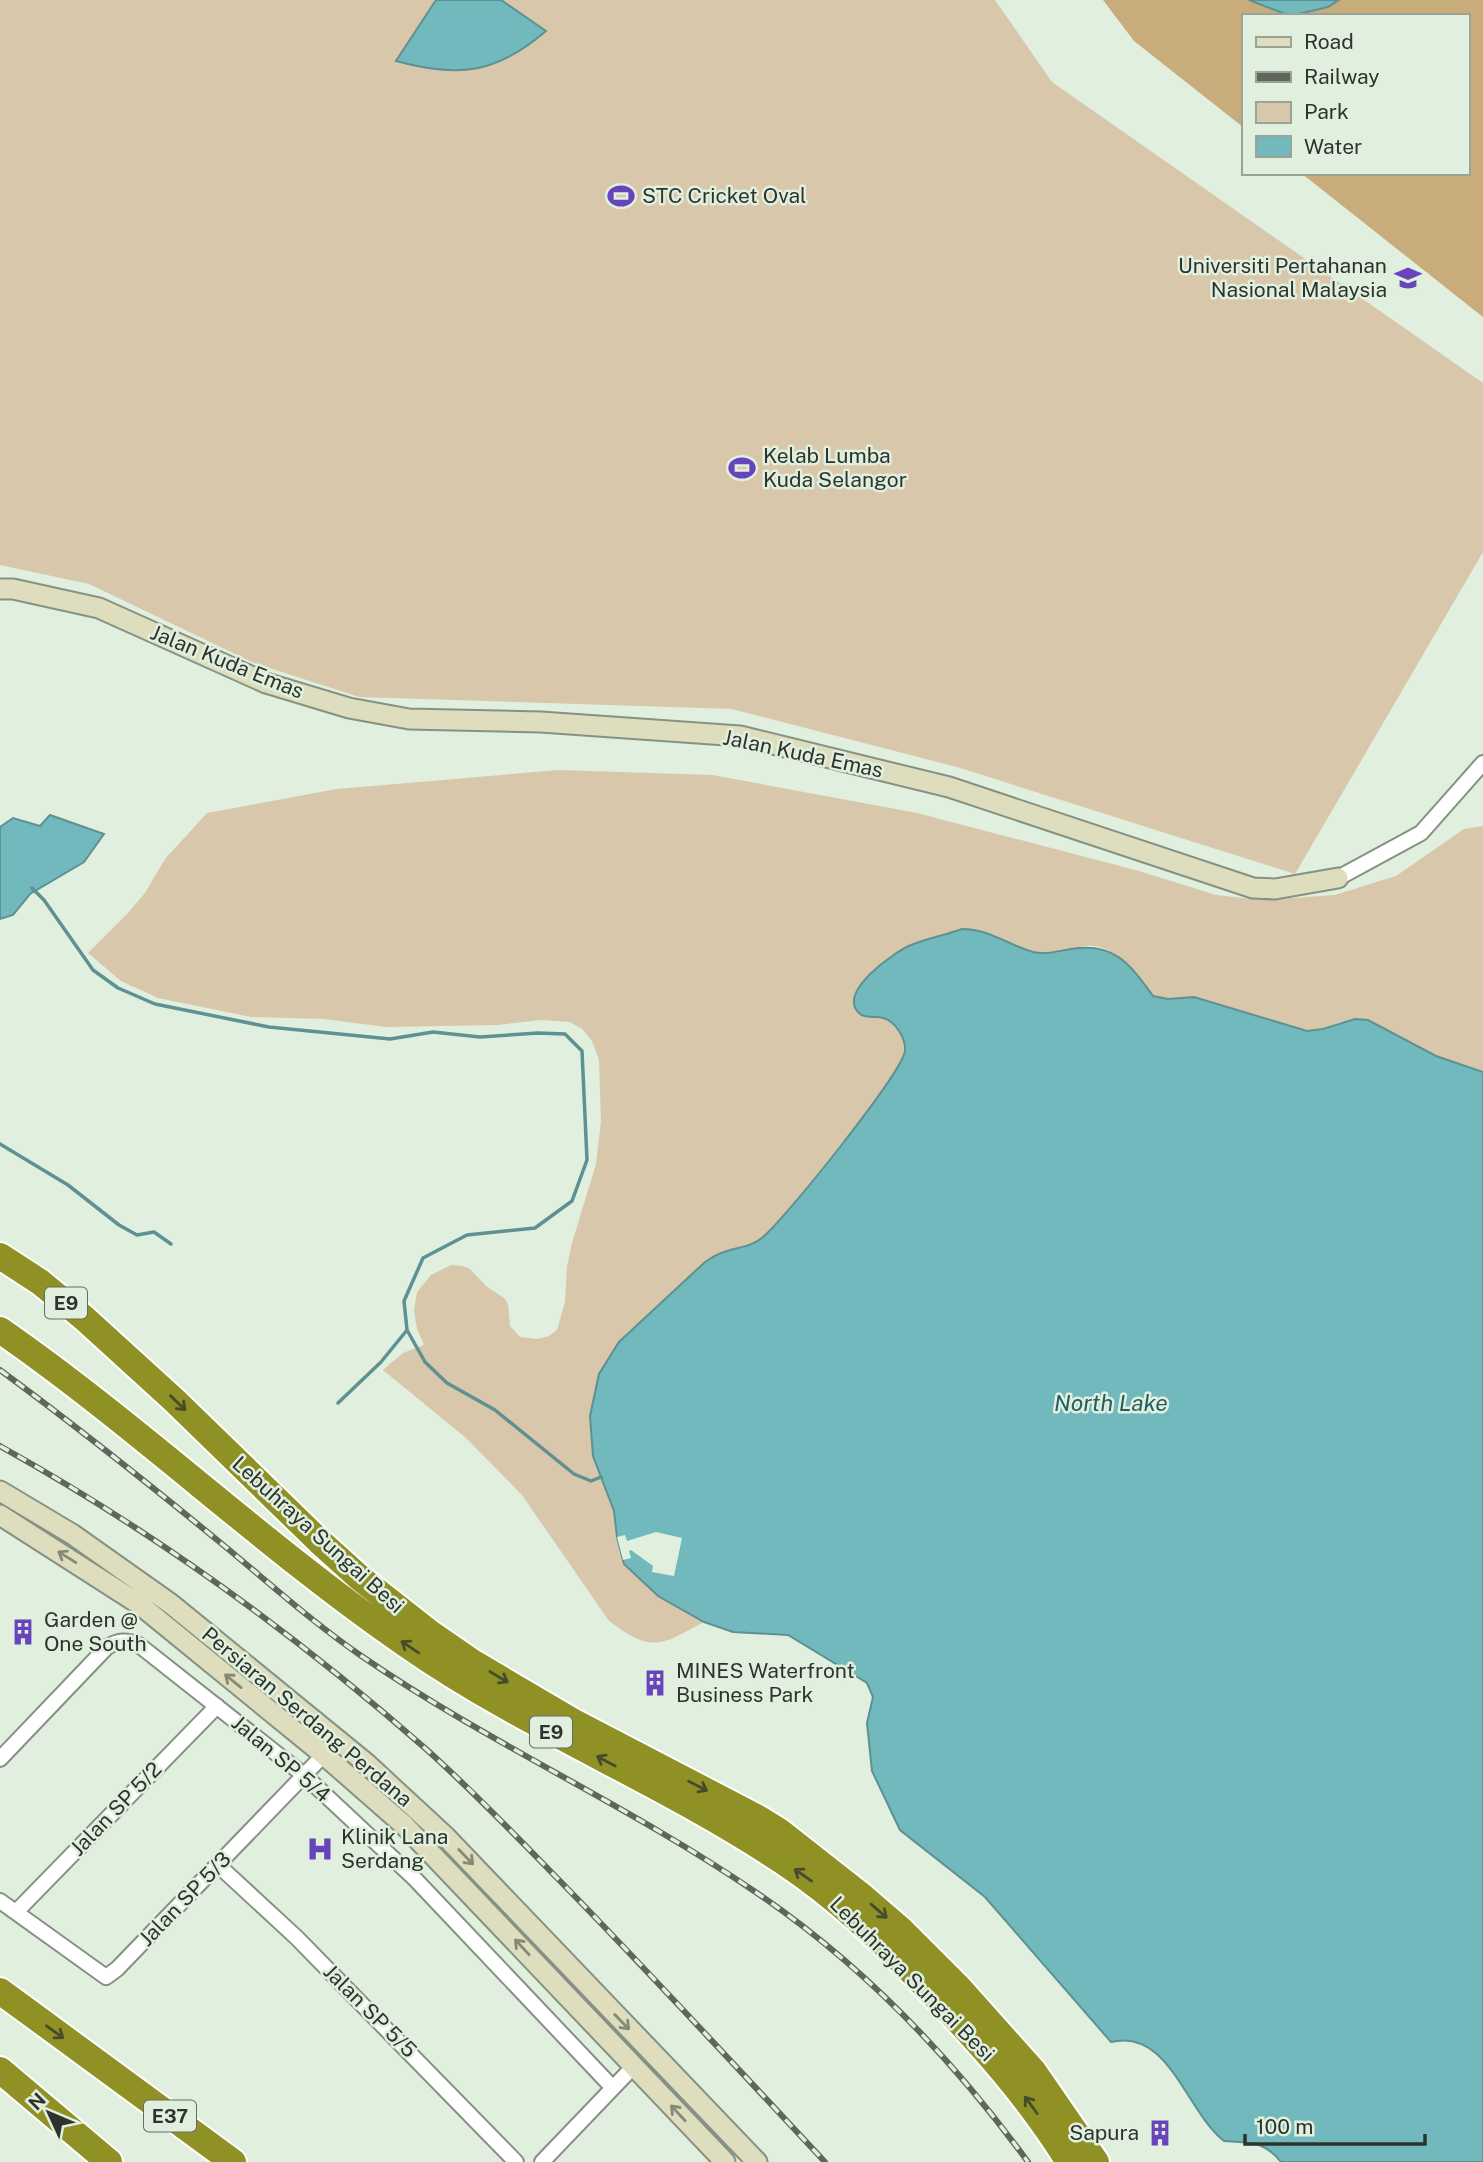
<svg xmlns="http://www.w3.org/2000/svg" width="1483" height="2162" font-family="'Public Sans',sans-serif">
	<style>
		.green { fill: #d8c7aa }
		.forest { fill: #c9ac7c }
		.water { fill: #71b9bd; stroke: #5d9192; stroke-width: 2 }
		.pier { fill: #e1efde }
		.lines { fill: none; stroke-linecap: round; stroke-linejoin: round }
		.stream { stroke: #5d9192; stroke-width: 3.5 }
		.street-casing { stroke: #859283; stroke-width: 18 }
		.secondary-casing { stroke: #859283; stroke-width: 23 }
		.highway-casing { stroke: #fff; stroke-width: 30 }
		.street { stroke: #fff; stroke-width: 14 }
		.secondary { stroke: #dedebe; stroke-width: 19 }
		.highway { stroke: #909125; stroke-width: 26 }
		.rail-casing { stroke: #5f675d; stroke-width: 6 }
		.rail { stroke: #e1efde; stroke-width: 3.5; stroke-dasharray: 10; stroke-linecap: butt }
		.oneway { stroke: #464b2b }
		.oneway2 { stroke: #868976 }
		.labels { text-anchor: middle; stroke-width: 5; stroke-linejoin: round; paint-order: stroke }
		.shield { fill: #e1efde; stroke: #646c62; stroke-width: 2 }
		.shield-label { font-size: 19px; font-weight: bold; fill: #2e342d }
		.poi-label { font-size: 21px; fill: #2e342d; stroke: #e1efde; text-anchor: start }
		.street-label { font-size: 21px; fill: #2e342d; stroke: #e1efde }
		.water-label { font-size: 23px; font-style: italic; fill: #215d61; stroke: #e1efde }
	</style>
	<rect width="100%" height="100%" fill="#e1efde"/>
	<path class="green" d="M0,0h995l57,82 431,301v169l-188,322 -338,-107 -225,-58 -373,-12 -105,-34 -165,-79 -89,-19z
		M558,770l155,5 204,38 222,58 77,24 46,5 73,-5 61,-19 68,-47 19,-3v246l-47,-16 -68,-36 -28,2 -17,7 -16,2 -113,-34 -26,2 -15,-3c-15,-21 -38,-53 -67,-50 -16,2 -32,9 -48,7 -17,-3 -30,-13 -46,-19 -27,-11 -56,3 -83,12l-42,71 20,2 12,13 5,9 1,11 -5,11 -15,24 -87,113 -36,39 -10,6 -31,8 -102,89 -20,32 -9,42 3,40 21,55 3,26 7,27 34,32 46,26c-44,24 -52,31 -95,-1l-87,-126 -56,-57 -83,-68 20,-17 21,-8 -7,-16 -3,-19 3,-18 14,-17 20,-10 12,1 7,3 16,17 18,12 4,6 2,22 10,11 18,2 11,-3 8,-6 8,-28 2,-36 5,-23 24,-79 5,-43 -2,-61 -7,-19 -10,-12 -12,-7 -29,-2 -43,5 -112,2 -62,-8 -73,-2 -93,-19 -37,-17 -33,-28 39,-39 18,-21 20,-34 42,-46 130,-24z"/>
	<path class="forest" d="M1103,0h146l42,16 37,-9 11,-7h144v317l-182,-144h166v-157h-224v111l-109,-86z"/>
	<path class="water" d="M436,0h65l45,31c-50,43 -88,47 -150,30z
		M1249,0h90l-11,7 -38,9z
		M50,815l54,19 -20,28 -54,32 -17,21 -13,4v-92l13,-9 27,8z
		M962,929c28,0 46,16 71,23 13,3 25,-1 38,-3 43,-7 58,14 82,47l15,3 26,-2 113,34 16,-2 32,-10 13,1 68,36 47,16v1090h-202c-17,-22 -32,-19 -57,-21 -39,-31 -55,-113 -113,-99l-126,-145 -85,-67 -28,-59 -5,-48 6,-26 -6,-14 -79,-48 -55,-3 -29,-10 -46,-26 -34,-32 -7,-27 -3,-26 -21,-55 -3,-40 9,-42 20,-32 86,-80c6,-4 12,-8 19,-10 14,-5 28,-5 39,-15 22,-18 139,-164 142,-186 1,-13 -10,-30 -22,-33 -8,-2 -19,1 -25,-6 -19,-21 36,-60 53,-67 17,-7 35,-10 51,-16z"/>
	<path class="pier" d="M656,1532l26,6 -8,38 -22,-4 1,-6 -22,-16 -2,1 2,7 -8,2 -6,-23 8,-2 2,6z"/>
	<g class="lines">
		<path class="stream" d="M32,888l12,12 49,70 25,18 37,16 114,23 121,12 43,-7 47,5 58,-4 27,1 17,17 5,109 -15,41 -37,27 -68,7 -44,23 -19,43 3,29 18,32 22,21 48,27 79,64 17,7 10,-4
			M0,1144l68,41 51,40 18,10 17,-3 17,12
			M338,1403l43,-41 26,-32"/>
		<g class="street-casing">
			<path id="street" d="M1338,878l83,-45 62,-70
				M0,1759l107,-112c12,-7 20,-7 32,-2l166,131 110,103 198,209
				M218,1865l79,73 219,224
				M0,1901l106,76 11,-8 222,-230
				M16,1912l201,-206
				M542,2162l92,-96"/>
		</g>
		<g class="secondary-casing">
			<path id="secondary" d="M0,589h13l86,19 167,75 83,25 60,11 132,3 199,14 209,51 304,101 22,1 63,-11
				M0,1491l72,43 99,70 195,159 80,74 311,325
				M0,1515l139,89 185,151 80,70 321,337"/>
		</g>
		<g class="highway-casing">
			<path id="highway" d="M0,1256l40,26 44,36 90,82 145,141 41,37 70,55 42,29 100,59 186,97 21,13 84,66 36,31 60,60 75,84 62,90
				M0,1330c141,98 266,218 407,315 119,83 255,136 375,216 56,37 103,82 149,131 51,53 99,107 138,170
				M0,1991l233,171
				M0,2070l109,92"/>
		</g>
		<use href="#street" class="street"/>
		<use href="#secondary" class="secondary"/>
		<use href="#highway" class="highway"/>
		<g class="rail-casing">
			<path id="rail" d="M0,1370c76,56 149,114 222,174 45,37 90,78 138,111 126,87 268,150 394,236 107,72 198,167 274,271
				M0,1446c153,85 295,188 426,303 47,42 90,87 134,132 90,92 177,187 265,281"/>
		</g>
		<use href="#rail" class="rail"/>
	</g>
	<defs><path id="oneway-shaft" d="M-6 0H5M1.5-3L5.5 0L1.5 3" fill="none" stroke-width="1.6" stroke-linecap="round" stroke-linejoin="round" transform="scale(1.75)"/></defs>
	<g class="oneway">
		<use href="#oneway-shaft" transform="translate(178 1403) rotate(44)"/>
		<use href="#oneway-shaft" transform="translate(410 1647) rotate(-146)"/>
		<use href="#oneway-shaft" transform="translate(499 1677) rotate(31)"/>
		<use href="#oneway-shaft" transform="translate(606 1761) rotate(-152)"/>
		<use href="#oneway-shaft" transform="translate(698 1786) rotate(27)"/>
		<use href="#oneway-shaft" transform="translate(803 1875) rotate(-145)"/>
		<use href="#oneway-shaft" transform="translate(879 1911) rotate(41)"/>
		<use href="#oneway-shaft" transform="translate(55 2032) rotate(36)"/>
		<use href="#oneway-shaft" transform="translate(1031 2105) rotate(-126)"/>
	</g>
	<g class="oneway2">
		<use href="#oneway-shaft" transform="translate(67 1557) rotate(-148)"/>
		<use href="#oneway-shaft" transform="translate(233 1681) rotate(-141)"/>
		<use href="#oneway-shaft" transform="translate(466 1857) rotate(46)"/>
		<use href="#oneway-shaft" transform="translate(522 1947) rotate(-133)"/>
		<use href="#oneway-shaft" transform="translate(622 2022) rotate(46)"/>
		<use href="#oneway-shaft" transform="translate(678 2113) rotate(-133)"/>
	</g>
	<defs>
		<g id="stadium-bare" transform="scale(2.1)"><path d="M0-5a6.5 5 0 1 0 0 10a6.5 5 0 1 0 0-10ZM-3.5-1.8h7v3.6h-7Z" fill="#6844bc" stroke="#e1efde" stroke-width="2.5" paint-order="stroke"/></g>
		<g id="university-bare" transform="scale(2.1)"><path d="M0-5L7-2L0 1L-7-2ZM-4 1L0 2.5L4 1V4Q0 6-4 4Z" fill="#6844bc" stroke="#e1efde" stroke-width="2.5" paint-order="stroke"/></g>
		<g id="building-bare" transform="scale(2.1)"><path d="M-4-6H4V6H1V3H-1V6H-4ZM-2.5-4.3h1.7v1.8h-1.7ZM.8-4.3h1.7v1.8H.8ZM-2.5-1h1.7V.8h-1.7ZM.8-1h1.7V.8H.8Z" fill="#6844bc" stroke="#e1efde" stroke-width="2.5" paint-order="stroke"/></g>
		<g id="hospital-bare" transform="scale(2.1)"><path d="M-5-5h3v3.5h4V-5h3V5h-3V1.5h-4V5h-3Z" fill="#6844bc" stroke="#e1efde" stroke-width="2.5" paint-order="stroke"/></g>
	</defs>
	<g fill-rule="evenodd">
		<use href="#stadium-bare" x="621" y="196"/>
		<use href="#university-bare" x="1408" y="278"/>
		<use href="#stadium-bare" x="742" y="468"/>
		<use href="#building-bare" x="23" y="1632"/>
		<use href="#building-bare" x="655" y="1683"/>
		<use href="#hospital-bare" x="320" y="1849"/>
		<use href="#building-bare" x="1160" y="2133"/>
	</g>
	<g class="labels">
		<g class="shield">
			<rect x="45" y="1287.5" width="42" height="31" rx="5"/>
			<rect x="530" y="1716.5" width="42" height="31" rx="5"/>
			<rect x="144" y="2100.5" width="52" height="31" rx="5"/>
		</g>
		<g class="shield-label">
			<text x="66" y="1310">E9</text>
			<text x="551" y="1739">E9</text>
			<text x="170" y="2123">E37</text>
		</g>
		<g class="poi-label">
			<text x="642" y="203">STC Cricket Oval</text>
			<text x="1387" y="273" text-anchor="end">Universiti Pertahanan<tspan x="1387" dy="24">Nasional Malaysia</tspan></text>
			<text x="763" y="463">Kelab Lumba<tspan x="763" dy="24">Kuda Selangor</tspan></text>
			<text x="44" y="1627">Garden @<tspan x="44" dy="24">One South</tspan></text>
			<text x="676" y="1678">MINES Waterfront<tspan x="676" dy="24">Business Park</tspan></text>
			<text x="341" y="1844">Klinik Lana<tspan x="341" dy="24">Serdang</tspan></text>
			<text x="1139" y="2140" text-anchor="end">Sapura</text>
		</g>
		<g class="street-label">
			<text transform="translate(227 662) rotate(22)" y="7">Jalan Kuda Emas</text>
			<text transform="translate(803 754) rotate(12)" y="7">Jalan Kuda Emas</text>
			<text transform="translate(318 1535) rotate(42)" y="7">Lebuhraya Sungai Besi</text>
			<text transform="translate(307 1717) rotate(40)" y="7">Persiaran Serdang Perdana</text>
			<text transform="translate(281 1759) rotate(40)" y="7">Jalan SP 5/4</text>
			<text transform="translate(116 1809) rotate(-46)" y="7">Jalan SP 5/2</text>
			<text transform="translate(185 1899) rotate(-46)" y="7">Jalan SP 5/3</text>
			<text transform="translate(912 1979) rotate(45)" y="7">Lebuhraya Sungai Besi</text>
			<text transform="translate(370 2011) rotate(45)" y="7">Jalan SP 5/5</text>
		</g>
		<g class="water-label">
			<text x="1111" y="1411">North Lake</text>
		</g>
	</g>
	<rect x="1242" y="14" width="228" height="161" fill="#e1efde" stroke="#99a497" stroke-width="2"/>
	<rect x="1256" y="37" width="35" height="10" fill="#dedebe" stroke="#99a497" stroke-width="2"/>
	<text x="1304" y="49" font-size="21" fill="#2e342d">Road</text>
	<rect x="1256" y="72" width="35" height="10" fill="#5f675d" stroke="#99a497" stroke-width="2"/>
	<text x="1304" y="84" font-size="21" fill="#2e342d">Railway</text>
	<rect x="1256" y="102" width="35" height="21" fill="#d8c7aa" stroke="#99a497" stroke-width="2"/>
	<text x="1304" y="119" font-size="21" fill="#2e342d">Park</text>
	<rect x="1256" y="136" width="35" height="21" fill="#71b9bd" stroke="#99a497" stroke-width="2"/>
	<text x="1304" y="154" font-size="21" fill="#2e342d">Water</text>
	<g transform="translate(49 2113) rotate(314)" stroke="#e1efde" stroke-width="5" paint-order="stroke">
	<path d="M0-5L12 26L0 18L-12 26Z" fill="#2e342d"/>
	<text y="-10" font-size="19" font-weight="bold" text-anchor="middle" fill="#2e342d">N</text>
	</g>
	<path d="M1245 2134v10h180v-10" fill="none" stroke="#2e342d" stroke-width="3.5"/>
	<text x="1256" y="2134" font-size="21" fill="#2e342d" stroke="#e1efde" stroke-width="5" paint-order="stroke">100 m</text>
</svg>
